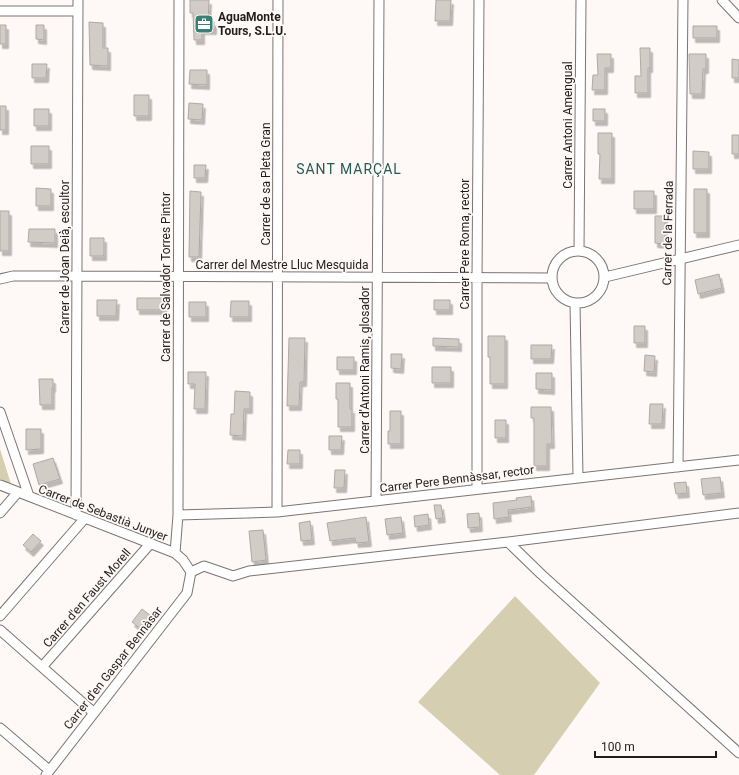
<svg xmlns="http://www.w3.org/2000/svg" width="739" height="775" font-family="Roboto,sans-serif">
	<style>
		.green { fill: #d6ceb1 }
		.building { fill: #d2ccc6; stroke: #afa9a4; filter: url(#shadow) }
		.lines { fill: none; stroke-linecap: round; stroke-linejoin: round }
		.street-casing { stroke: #7c7472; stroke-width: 11 }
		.street { stroke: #fff; stroke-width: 9 }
		.labels { text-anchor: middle; stroke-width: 3.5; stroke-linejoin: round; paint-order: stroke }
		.poi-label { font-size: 12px; font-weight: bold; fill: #1f1c1b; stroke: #fef9f7; text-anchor: start }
		.street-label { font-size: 12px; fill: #1f1c1b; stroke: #fef9f7 }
		.quarter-label { font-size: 14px; letter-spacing: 1px; fill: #255b52; stroke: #fef9f7 }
	</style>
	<defs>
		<filter id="shadow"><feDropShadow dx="2.5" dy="4.5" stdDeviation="0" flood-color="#0004"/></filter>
	</defs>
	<rect width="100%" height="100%" fill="#fef9f7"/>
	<path class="green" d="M0,449l11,35 -11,-5z
		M515,596l85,87 -66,92h-34l-82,-73z"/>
	<path class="building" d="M190,0h19l-1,22h6v8h-12v10h-8l-1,-27h-3z
		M436,0h15l-1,21h-15z
		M89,22l14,1v25h5v18l-18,-1z
		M0,25h6v19h-6z
		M36,25h8v15l-8,-1z
		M693,26h24v12h-24z
		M640,48h10v20h-2v25h-13v-17h6z
		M597,54h14v14h-6v22h-13l1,-15h5z
		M689,54h17v15h-3l-1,25h-12z
		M732,59l7,1v18h-7z
		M32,64h15l-1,14h-14z
		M190,70h17v15l-18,-1z
		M134,95h15v21h-15z
		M189,103l14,1 -1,16 -14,-1z
		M0,106h6v24h-6z
		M34,109h15v17h-15z
		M593,109h12v12h-12z
		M598,133h14v46h-13l1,-25h-2z
		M732,135h7v19h-7z
		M31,146h18v18h-18z
		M693,151l16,1v17h-16z
		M194,165h12l-1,13h-11z
		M36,188l15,1v17h-15z
		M694,189h13v44h-13z
		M190,191l11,1 -2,65h-10z
		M634,191h20v18h-20z
		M0,211h9v40h-9z
		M655,216h10v28l-10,-1z
		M29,229h26v14l-27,-1z
		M90,238h14v18h-14z
		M719,274l3,14 -24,6 -3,-14z
		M137,298h28v12h-28z
		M97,300h20l-1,16h-19z
		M434,300h16v10h-16z
		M231,301h18v16h-19z
		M189,302h17v15h-17z
		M634,326h11v17h-11z
		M488,336h17v48h-15v-27h-2z
		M289,338h16l-1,44h-4l-1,24h-12z
		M433,338l26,1v8l-26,-1z
		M531,345h21l-1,14h-20z
		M391,354h11l-1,15 -10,-1z
		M645,355l10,1 -1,16 -10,-1z
		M337,357h17v13h-17z
		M432,367h19v16h-19z
		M188,372h18l-1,37h-11l1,-25h-7z
		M536,373h16v17l-16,-1z
		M39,379h14v9h-1v17h-12z
		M336,383h14v26h2v18h-14v-28h-2z
		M235,391l15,1v17h-6l-1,27 -13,-1 1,-21h3z
		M650,404h13l-1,20h-13z
		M531,407h20l1,37h-5v22h-13v-48h-3z
		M390,411h11v33h-13v-13h2z
		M495,420h11v18h-11z
		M26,429h15v20l-15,1z
		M329,436h13l-1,14h-12z
		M288,450h12v14h-13z
		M53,458l7,21 -21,6 -6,-21z
		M335,470h10l-1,18h-10z
		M720,477l2,16 -19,2 -2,-16z
		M686,482l1,11 -11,1 -2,-11z
		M531,496l1,11 -24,3 1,7 -15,2 -1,-16 24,-3 -1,-2z
		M434,505h7l2,13 -7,1z
		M479,513l1,14 -12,1 -1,-14z
		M428,514l1,11 -14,2 -1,-11z
		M366,517l3,25 -13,1 -1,-5 -25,3 -3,-18z
		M401,517l2,16 -16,2 -2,-16z
		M310,521l2,19 -11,1 -2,-18z
		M263,530l3,30 -14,2 -3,-31z
		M33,534l8,7 -10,11 -8,-7z
		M142,609l9,7 -10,13 -9,-7z"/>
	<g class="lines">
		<g class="street-casing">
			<path id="street" d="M722,0l17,18
				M0,11h78
				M579,250l2,-250
				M552 277a26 26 0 1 1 52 0a26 26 0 1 1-52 0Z
				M605,277l134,-32
				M0,279l13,-3h64l475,2
				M575,303l3,174
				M0,412l29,84
				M678,467l5,-467
				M0,485l175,68 8,7 8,12
				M477,489v-211l2,-278
				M376,501l3,-501
				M277,512l1,-512
				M0,513l18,-21
				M76,515l2,-515
				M178,515l99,-3 462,-52
				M508,542l231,-29
				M175,553l3,-38 1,-515
				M191,572l13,-6 29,10 16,-5 259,-29 33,32 198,179
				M0,616l85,-98
				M0,630l93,82
				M42,667l108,-123
				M0,728l49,42
				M46,775l141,-182 4,-21"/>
		</g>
		<use href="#street" class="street"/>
	</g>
	<defs>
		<g id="office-square" transform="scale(1)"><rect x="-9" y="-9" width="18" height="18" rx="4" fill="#3a7f73" stroke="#fef9f7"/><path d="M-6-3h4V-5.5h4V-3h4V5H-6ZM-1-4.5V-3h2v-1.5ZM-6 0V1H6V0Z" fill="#fff"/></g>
	</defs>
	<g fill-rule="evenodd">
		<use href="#office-square" x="204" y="24"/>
	</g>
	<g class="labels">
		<g class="poi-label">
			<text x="218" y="21">AguaMonte<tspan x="218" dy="14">Tours, S.L.U.</tspan></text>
		</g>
		<g class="street-label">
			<text transform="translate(568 125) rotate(-90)" y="4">Carrer Antoni Amengual</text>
			<text transform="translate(266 184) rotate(-90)" y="4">Carrer de sa Pleta Gran</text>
			<text transform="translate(668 233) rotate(-89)" y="4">Carrer de la Ferrada</text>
			<text transform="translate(465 244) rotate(-90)" y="4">Carrer Pere Roma, rector</text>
			<text transform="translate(65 257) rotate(-90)" y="4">Carrer de Joan Deià, escultor</text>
			<text x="282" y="269">Carrer del Mestre Lluc Mesquida</text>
			<text transform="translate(166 277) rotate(-90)" y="4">Carrer de Salvador Torres Pintor</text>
			<text transform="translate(365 370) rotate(-90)" y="4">Carrer d'Antoni Ramis, glosador</text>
			<text transform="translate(457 479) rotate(-7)" y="4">Carrer Pere Bennàssar, rector</text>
			<text transform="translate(103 513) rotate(21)" y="4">Carrer de Sebastià Junyer</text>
			<text transform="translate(87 598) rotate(-49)" y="4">Carrer d'en Faust Morell</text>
			<text transform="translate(113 668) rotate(-52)" y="4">Carrer d'en Gaspar Bennàsar</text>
		</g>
		<g class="quarter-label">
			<text x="349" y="174">SANT MARÇAL</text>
		</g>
	</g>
	<path d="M595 751v6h121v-6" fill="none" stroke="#1f1c1b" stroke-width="2"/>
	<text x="601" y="751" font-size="12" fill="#1f1c1b" stroke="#fef9f7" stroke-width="3" paint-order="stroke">100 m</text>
</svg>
